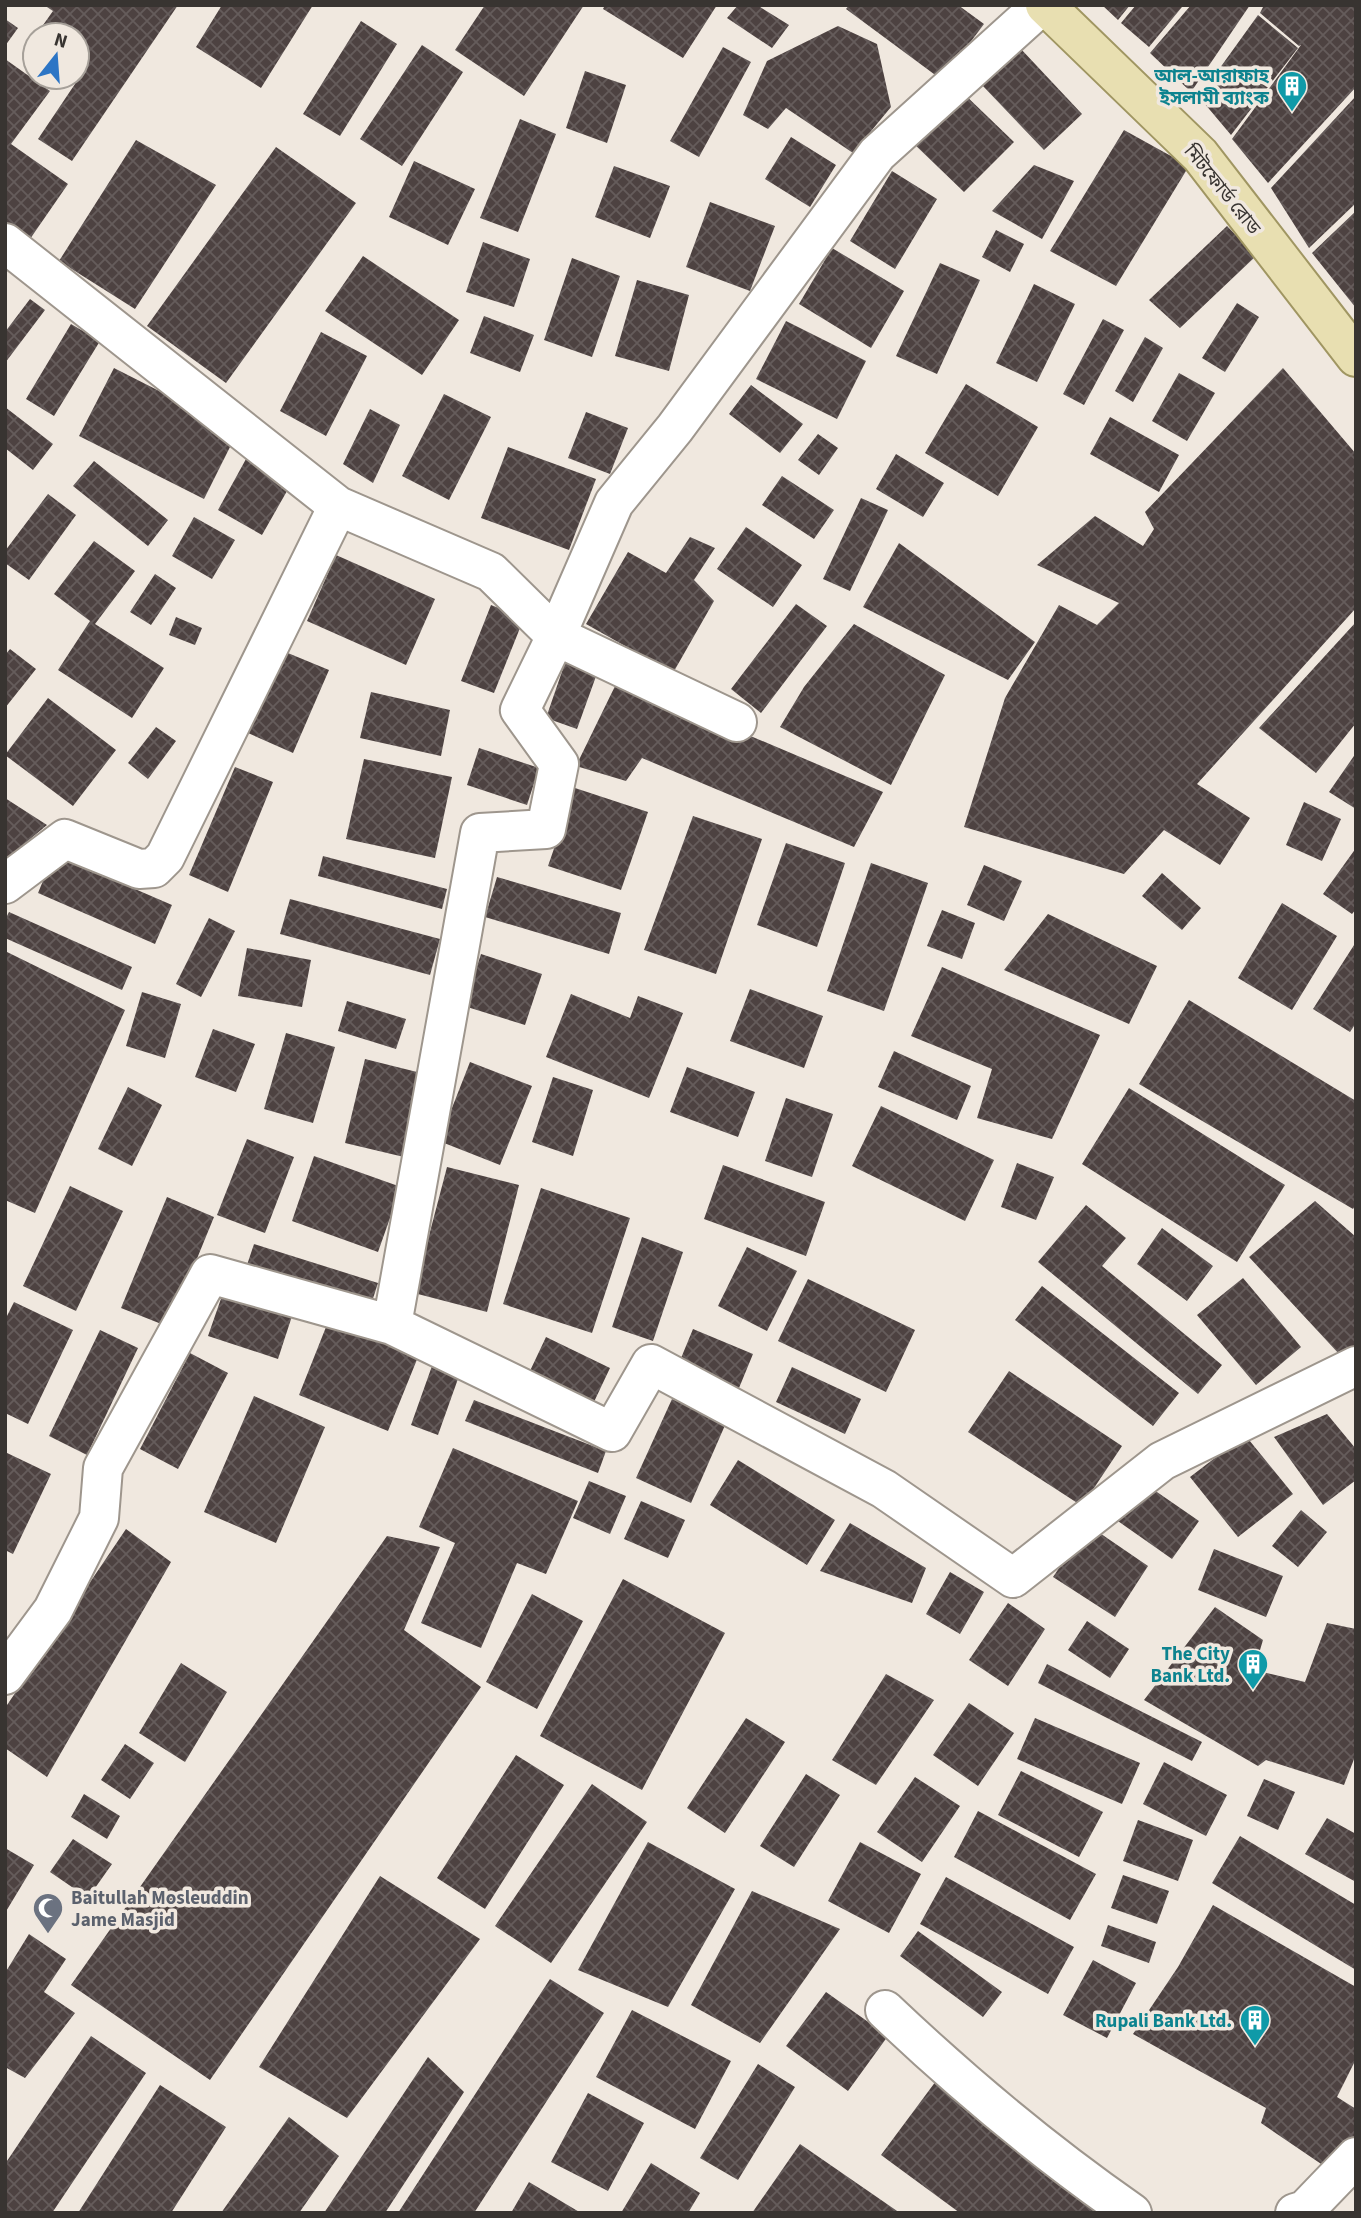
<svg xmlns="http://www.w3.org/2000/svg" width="1361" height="2218" font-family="'Source Sans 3','Noto Sans Bengali',sans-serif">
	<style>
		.building { fill: url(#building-cross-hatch) }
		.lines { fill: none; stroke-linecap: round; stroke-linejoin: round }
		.minor-casing { stroke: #9e968d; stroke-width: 42 }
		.major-casing { stroke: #a09662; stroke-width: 42 }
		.minor { stroke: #fff; stroke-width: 38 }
		.major { stroke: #e8dfb1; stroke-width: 38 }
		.labels { text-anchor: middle; stroke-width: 7; stroke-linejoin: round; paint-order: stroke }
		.culture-label { font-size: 19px; font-weight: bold; fill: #0d838f; stroke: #f0e8df; text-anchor: end }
		.street-label { font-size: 19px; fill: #383431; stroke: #f0e8df }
		.worship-label { font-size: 19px; font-weight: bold; fill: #5b616d; stroke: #f0e8df; text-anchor: start }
	</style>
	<defs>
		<pattern id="building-cross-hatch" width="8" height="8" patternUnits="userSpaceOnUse" patternTransform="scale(1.75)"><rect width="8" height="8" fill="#4d4241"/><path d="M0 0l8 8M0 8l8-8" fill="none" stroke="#655c5b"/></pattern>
	</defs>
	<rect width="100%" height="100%" fill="#f0e8df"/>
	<path class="building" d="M44,5h134l-106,156 -34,-22 37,-55 -10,-7h12v-42h-41l17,-24z
		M222,5h91l-52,83 -65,-41z
		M485,5h99l-60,91 -69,-46z
		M605,5h112l-34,53 -80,-49z
		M738,5h19l32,20 -17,23 -45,-30z
		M849,5h61l3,2 1,-2h44l26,19 -42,56 -96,-71z
		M1102,5h28l-12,15z
		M1136,5h44l2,2 -33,40 -28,-24z
		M1191,5h59l-59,87 -41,-39z
		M1264,5h92v82l-88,96 -36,-44 69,-94 -2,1 -39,-33z
		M1258,15l40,33 -67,87 -32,-38z
		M5,19l13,9 -13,18z
		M361,21l36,23 -57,92 -37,-22z
		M838,26l39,18 14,63 -38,46 -67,-45 -18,21 -25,-14 24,-54z
		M35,37v19l-9,-6z
		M422,45l41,27 -61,94 -42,-27z
		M723,47l28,15 -52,95 -29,-16z
		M1020,48l62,66 -38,36 -63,-66z
		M5,59l45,32 -39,53 57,40 -38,55 -25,-18z
		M585,71l41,14 -19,58 -41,-15z
		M961,91l53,51 -50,50 -52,-50z
		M1356,96v107l-47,45 -38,-60z
		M520,119l36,15 -38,98 -38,-14z
		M1124,130l65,36 -73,120 -66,-35z
		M791,137l45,28 -26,42 -45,-28z
		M136,140l80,45 -81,124 -76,-48z
		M276,147l80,56 -130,180 -79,-57z
		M414,161l61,28 -27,56 -59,-28z
		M1034,165l40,16 -32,58 -50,-28z
		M614,166l56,20 -20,52 -55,-21z
		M892,171l45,28 -42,70 -45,-28z
		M710,202l65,24 -25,65 -64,-24z
		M1356,211v97l-44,-55z
		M1227,226l29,30 -76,72 -31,-28z
		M996,230l28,14 -14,28 -28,-15z
		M483,242l47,17 -16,48 -48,-15z
		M832,248l72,43 -33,57 -72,-44z
		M363,256l96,64 -37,55 -97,-64z
		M572,258l48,18 -28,81 -48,-17z
		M940,263l40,17 -43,94 -41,-18z
		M637,280l52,15 -20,76 -54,-15z
		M1034,284l41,20 -38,78 -41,-19z
		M30,299l15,11 -40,53v-31z
		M1237,303l22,14 -34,55 -23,-14z
		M484,316l50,19 -14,37 -50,-19z
		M1103,319l21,11 -40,75 -21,-11z
		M786,321l80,40 -29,58 -81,-40z
		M71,324l29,17 -46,75 -28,-17z
		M321,332l46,24 -41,80 -46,-25z
		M1145,337l18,11 -30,54 -18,-11z
		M114,368l124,63 -34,68 -125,-63z
		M1283,368l73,86v154l-159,176 53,34 -30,47 -56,-35 -40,44 -160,-47 41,-129 54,-93 38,20 22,-22 -82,-38 58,-49 48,30 11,-17 -9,-17z
		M1179,373l36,20 -28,48 -35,-20z
		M966,384l72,43 -40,69 -73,-43z
		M751,385l52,39 -23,29 -51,-39z
		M444,394l47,23 -42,83 -47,-24z
		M5,407l48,37 -20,26 -28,-22z
		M370,409l30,16 -27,58 -30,-19z
		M586,412l42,16 -18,46 -42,-16z
		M1110,417l69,38 -20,37 -69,-38z
		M818,434l20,14 -19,27 -21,-15z
		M508,447l88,32 -27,71 -88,-32z
		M896,454l48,29 -21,34 -47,-28z
		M246,459l45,25 -29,51 -44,-25z
		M94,461l74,59 -20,26 -75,-60z
		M782,476l52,34 -20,29 -52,-34z
		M48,494l28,21 -47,65 -24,-17v-12z
		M861,498l27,12 -38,81 -27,-12z
		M194,517l41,23 -23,39 -40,-23z
		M746,527l56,38 -29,42 -56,-38z
		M690,537l25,11 -21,32 20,21 -41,72 -87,-49 42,-72 38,21z
		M94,541l41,30 -40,53 69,44 -32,50 -74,-48 32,-49 -36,-27z
		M899,543l136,99 -27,38 -145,-73z
		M336,555l99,44 -29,66 -99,-44z
		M155,574l21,14 -25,37 -21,-13z
		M796,604l31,22 -66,87 -30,-24z
		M491,605l33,13 -30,75 -33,-12z
		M176,617l26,11 -7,17 -26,-10z
		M1356,622v101l-40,50 -57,-45z
		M854,624l91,51 -54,110 -111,-58 24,-40z
		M10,649l26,20 -31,39v-53z
		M283,651l46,19 -36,83 -45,-20z
		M567,657l32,11 -22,61 -31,-11z
		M618,680l265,112 -29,55 -212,-89 -16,23 -50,-15z
		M371,692l79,18 -9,46 -81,-18z
		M48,698l68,52 -43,56 -68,-51z
		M156,727l20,14 -28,38 -20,-16z
		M479,748l60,20 -12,37 -60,-20z
		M1356,753v56l-27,-17z
		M364,759l88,18 -17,81 -89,-19z
		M235,767l38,15 -45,110 -39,-17z
		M575,788l73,24 -27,78 -73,-24z
		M5,798l42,27 -42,35z
		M1304,802l37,17 -19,42 -36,-16z
		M693,816l69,23 -46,135 -72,-24z
		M786,843l59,20 -28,84 -60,-22z
		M1356,848v61l-4,5 -29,-20z
		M54,854l118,51 -17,39 -117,-51z
		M323,856l124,33 -5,20 -124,-33z
		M871,863l57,20 -44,128 -57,-20z
		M984,865l38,16 -18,40 -37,-16z
		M1162,873l39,35 -19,22 -40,-34z
		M497,877l124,36 -12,41 -124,-37z
		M290,899l150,40 -10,36 -150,-41z
		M1282,903l55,33 -45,74 -54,-32z
		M942,910l33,13 -13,36 -35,-13z
		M9,912l123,55 -10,23 -117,-52v-18z
		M1048,914l109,52 -28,58 -125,-54z
		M209,918l26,13 -34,66 -25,-13z
		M1356,942v81l-6,9 -37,-23z
		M247,948l64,12 -9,47 -64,-11z
		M5,951l120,59 -90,203 -30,-13z
		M481,954l61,20 -17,51 -61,-19z
		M942,967l158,68 -48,104 -75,-21 15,-49 -81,-33z
		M750,989l73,27 -19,52 -74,-27z
		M142,992l39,12 -16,54 -39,-12z
		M571,994l59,24 8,-22 45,17 -34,85 -103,-41z
		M1189,1000l167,101v104l-3,4 -214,-125z
		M347,1001l59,18 -10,30 -58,-18z
		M213,1029l42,15 -19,48 -41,-15z
		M286,1033l49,14 -22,76 -49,-14z
		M894,1051l77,35 -14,34 -79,-33z
		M365,1059l60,15 -21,83 -59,-14z
		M470,1062l62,24 -32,79 -61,-24z
		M687,1067l68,25 -17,45 -68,-25z
		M553,1077l40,13 -20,66 -41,-14z
		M128,1087l34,18 -30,61 -34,-17z
		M1129,1088l156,97 -48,77 -155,-98z
		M786,1098l47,16 -21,63 -47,-16z
		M881,1106l113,54 -29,61 -113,-55z
		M247,1139l47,18 -29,76 -48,-18z
		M314,1156l87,31 -23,65 -86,-31z
		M1017,1163l37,14 -18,43 -35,-13z
		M723,1165l102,37 -19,54 -102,-37z
		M447,1167l72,18 -32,127 -73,-19z
		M70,1186l53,25 -47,100 -53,-25z
		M541,1188l89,30 -38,115 -89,-29z
		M167,1197l47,20 -45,110 -48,-19z
		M1315,1201l41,36v112l-16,6 -91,-98z
		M1086,1205l40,33 -24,28 120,99 -24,29 -160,-132z
		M1162,1228l51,38 -26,35 -50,-37z
		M642,1237l41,15 -30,89 -41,-14z
		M254,1244l124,39 -10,31 -124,-40z
		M747,1247l50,24 -30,60 -49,-25z
		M1243,1278l58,69 -45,38 -59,-70z
		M808,1279l107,51 -29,62 -108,-51z
		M1042,1286l137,107 -26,33 -138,-106z
		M224,1290l69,23 -15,46 -70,-23z
		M14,1302l59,28 -45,94 -23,-11v-93z
		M328,1322l90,35 -30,74 -89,-36z
		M693,1329l60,25 -14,34 -60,-25z
		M100,1330l38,18 -51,107 -38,-19z
		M546,1337l64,31 -17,36 -64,-31z
		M190,1353l38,20 -50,96 -38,-20z
		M432,1366l27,10 -21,59 -27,-10z
		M792,1367l69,32 -16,35 -69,-32z
		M1009,1371l113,75 -40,60 -114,-74z
		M254,1396l71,31 -49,116 -72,-31z
		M672,1399l54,24 -35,80 -55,-25z
		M474,1400l132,51 -8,22 -133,-52z
		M1327,1414l29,35v31l-33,25 -49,-68z
		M1245,1435l48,59 -55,43 -48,-60z
		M453,1448l125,53 -32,73 -29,-11 -36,85 -60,-25 34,-80 -36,-16z
		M5,1452l46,22 -38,80 -8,-4z
		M738,1460l97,60 -28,45 -97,-60z
		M589,1481l37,15 -16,38 -37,-16z
		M1141,1481l58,40 -27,38 -57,-40z
		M641,1501l44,19 -17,38 -44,-19z
		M1301,1510l26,22 -29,35 -26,-21z
		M850,1523l76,45 -14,35 -92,-32z
		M1088,1525l60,41 -33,51 -62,-40z
		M126,1529l45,33 -124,215 -42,-29v-40z
		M387,1536l53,11 -36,83 77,57 -271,393 -139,-95z
		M1214,1549l69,27 -17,41 -68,-27z
		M950,1572l34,20 -24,42 -34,-20z
		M623,1579l102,54 -83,157 -102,-54z
		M532,1594l51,27 -46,88 -51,-27z
		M1008,1603l37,26 -37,57 -39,-26z
		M1215,1607l48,33 -9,30 51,12 22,-59 29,6v125l-12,31 -78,-25 -8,6 -114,-66z
		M1087,1621l42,28 -19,29 -42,-28z
		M181,1663l46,29 -42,70 -46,-29z
		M1047,1664l155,78 -10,19 -154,-78z
		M886,1674l48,26 -58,85 -44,-25z
		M969,1703l45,30 -36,53 -45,-31z
		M746,1718l39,24 -60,91 -38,-25z
		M1035,1718l105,45 -18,41 -105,-45z
		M125,1744l29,19 -24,36 -29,-19z
		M516,1755l48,30 -79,124 -48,-31z
		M1164,1762l63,33 -21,41 -63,-32z
		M1021,1771l82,41 -24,45 -81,-42z
		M806,1774l34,21 -46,72 -34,-21z
		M915,1777l45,29 -38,56 -45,-30z
		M1264,1779l31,13 -17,38 -31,-14z
		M592,1784l55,38 -96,141 -56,-37z
		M84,1794l36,22 -13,23 -36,-22z
		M978,1811l118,63 -26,46 -116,-63z
		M1327,1818l29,16v48l-51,-28z
		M1138,1820l55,20 -15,41 -55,-20z
		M1240,1836l116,69v65l-144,-87z
		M73,1839l39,25 -24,34 -38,-26z
		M648,1842l87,47 -67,118 -90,-37z
		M860,1842l61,32 -32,59 -61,-32z
		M5,1848l29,17 -29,48z
		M1123,1875l46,16 -12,33 -46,-16z
		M380,1876l100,63 -133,179 -88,-51z
		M946,1877l128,70 -26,47 -128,-70z
		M752,1891l88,38 -80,114 -69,-38z
		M1213,1905l143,82v72l-19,38 19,12v31l-26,30 -69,-47 5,-15 -133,-74 45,-67z
		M1108,1925l48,17 -7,21 -48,-17z
		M918,1931l84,61 -19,25 -83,-61z
		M29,1934l37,25 -22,33 31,21 -50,65 -20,-11v-94z
		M1093,1960l43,23 -29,55 -44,-23z
		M550,1979l54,34 -130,200h-76z
		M826,1992l62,44 -40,55 -62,-45z
		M632,2010l99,51 -36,68 -99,-52z
		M91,2036l55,37 -94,140h-47v-49z
		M428,2057l36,35 -79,121h-61z
		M758,2064l37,23 -57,93 -38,-22z
		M936,2081l181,132h-157l-79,-58z
		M160,2085l66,42 -55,86h-93z
		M588,2093l56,30 -36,68 -57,-29z
		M289,2117l50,39 -40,57h-78z
		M800,2144l100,69h-148z
		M651,2163l49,30 -12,20h-67z
		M529,2182l52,31h-70z"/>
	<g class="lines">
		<g class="minor-casing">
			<path id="minor" d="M5,243l333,263 153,66 65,64 58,-133 61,-75 202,-274 165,-149
				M5,884l60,-45 74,30 15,-1 11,-11 173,-351
				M392,1325l220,107 39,-68 233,125 129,89 149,-117 194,-95
				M5,1675l48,-65 46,-92 4,-50 107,-194 182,51 88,-492 66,-4 13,-65 -39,-54 36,-74 181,86
				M885,2010c77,73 159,142 247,203
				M1295,2213l10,-3 51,-53"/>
		</g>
		<g class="major-casing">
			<path id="major" d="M1045,5l155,150 156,202"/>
		</g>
		<use href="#minor" class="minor"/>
		<use href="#major" class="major"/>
	</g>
	<defs>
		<g id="building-pin" transform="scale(1.575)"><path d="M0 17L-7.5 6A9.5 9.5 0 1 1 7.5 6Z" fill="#0f9aa8" stroke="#f0e8df"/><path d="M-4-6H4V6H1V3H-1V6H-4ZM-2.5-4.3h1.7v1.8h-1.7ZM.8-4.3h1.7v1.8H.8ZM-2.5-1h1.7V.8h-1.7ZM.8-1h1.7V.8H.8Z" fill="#fff"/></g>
		<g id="mosque-pin" transform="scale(1.575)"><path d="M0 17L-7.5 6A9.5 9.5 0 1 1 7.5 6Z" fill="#6b7280" stroke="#f0e8df"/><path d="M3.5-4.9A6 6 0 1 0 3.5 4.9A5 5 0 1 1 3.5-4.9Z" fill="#fff"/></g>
	</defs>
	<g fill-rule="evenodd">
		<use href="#building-pin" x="1292" y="86"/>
		<use href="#building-pin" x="1253" y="1664"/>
		<use href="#mosque-pin" x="48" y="1908"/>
		<use href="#building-pin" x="1255" y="2020"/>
	</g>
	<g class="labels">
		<g class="culture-label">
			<text x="1269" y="82">আল-আরাফাহ<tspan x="1269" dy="22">ইসলামী ব্যাংক</tspan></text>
			<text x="1230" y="1660">The City<tspan x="1230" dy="22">Bank Ltd.</tspan></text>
			<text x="1232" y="2027">Rupali Bank Ltd.</text>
		</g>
		<g class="street-label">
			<text transform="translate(1223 189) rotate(51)" y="7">মিটফোর্ড রোড</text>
		</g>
		<g class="worship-label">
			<text x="71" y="1904">Baitullah Mosleuddin<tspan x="71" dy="22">Jame Masjid</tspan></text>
		</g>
	</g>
	<rect width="1361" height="2218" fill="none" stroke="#383431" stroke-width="14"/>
	<g transform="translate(56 56) rotate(17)"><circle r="33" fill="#f0e8df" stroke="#a6a099" stroke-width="2"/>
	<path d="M0-5L12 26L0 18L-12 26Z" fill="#2c75c5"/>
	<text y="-10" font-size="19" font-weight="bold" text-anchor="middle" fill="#383431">N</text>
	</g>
</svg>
